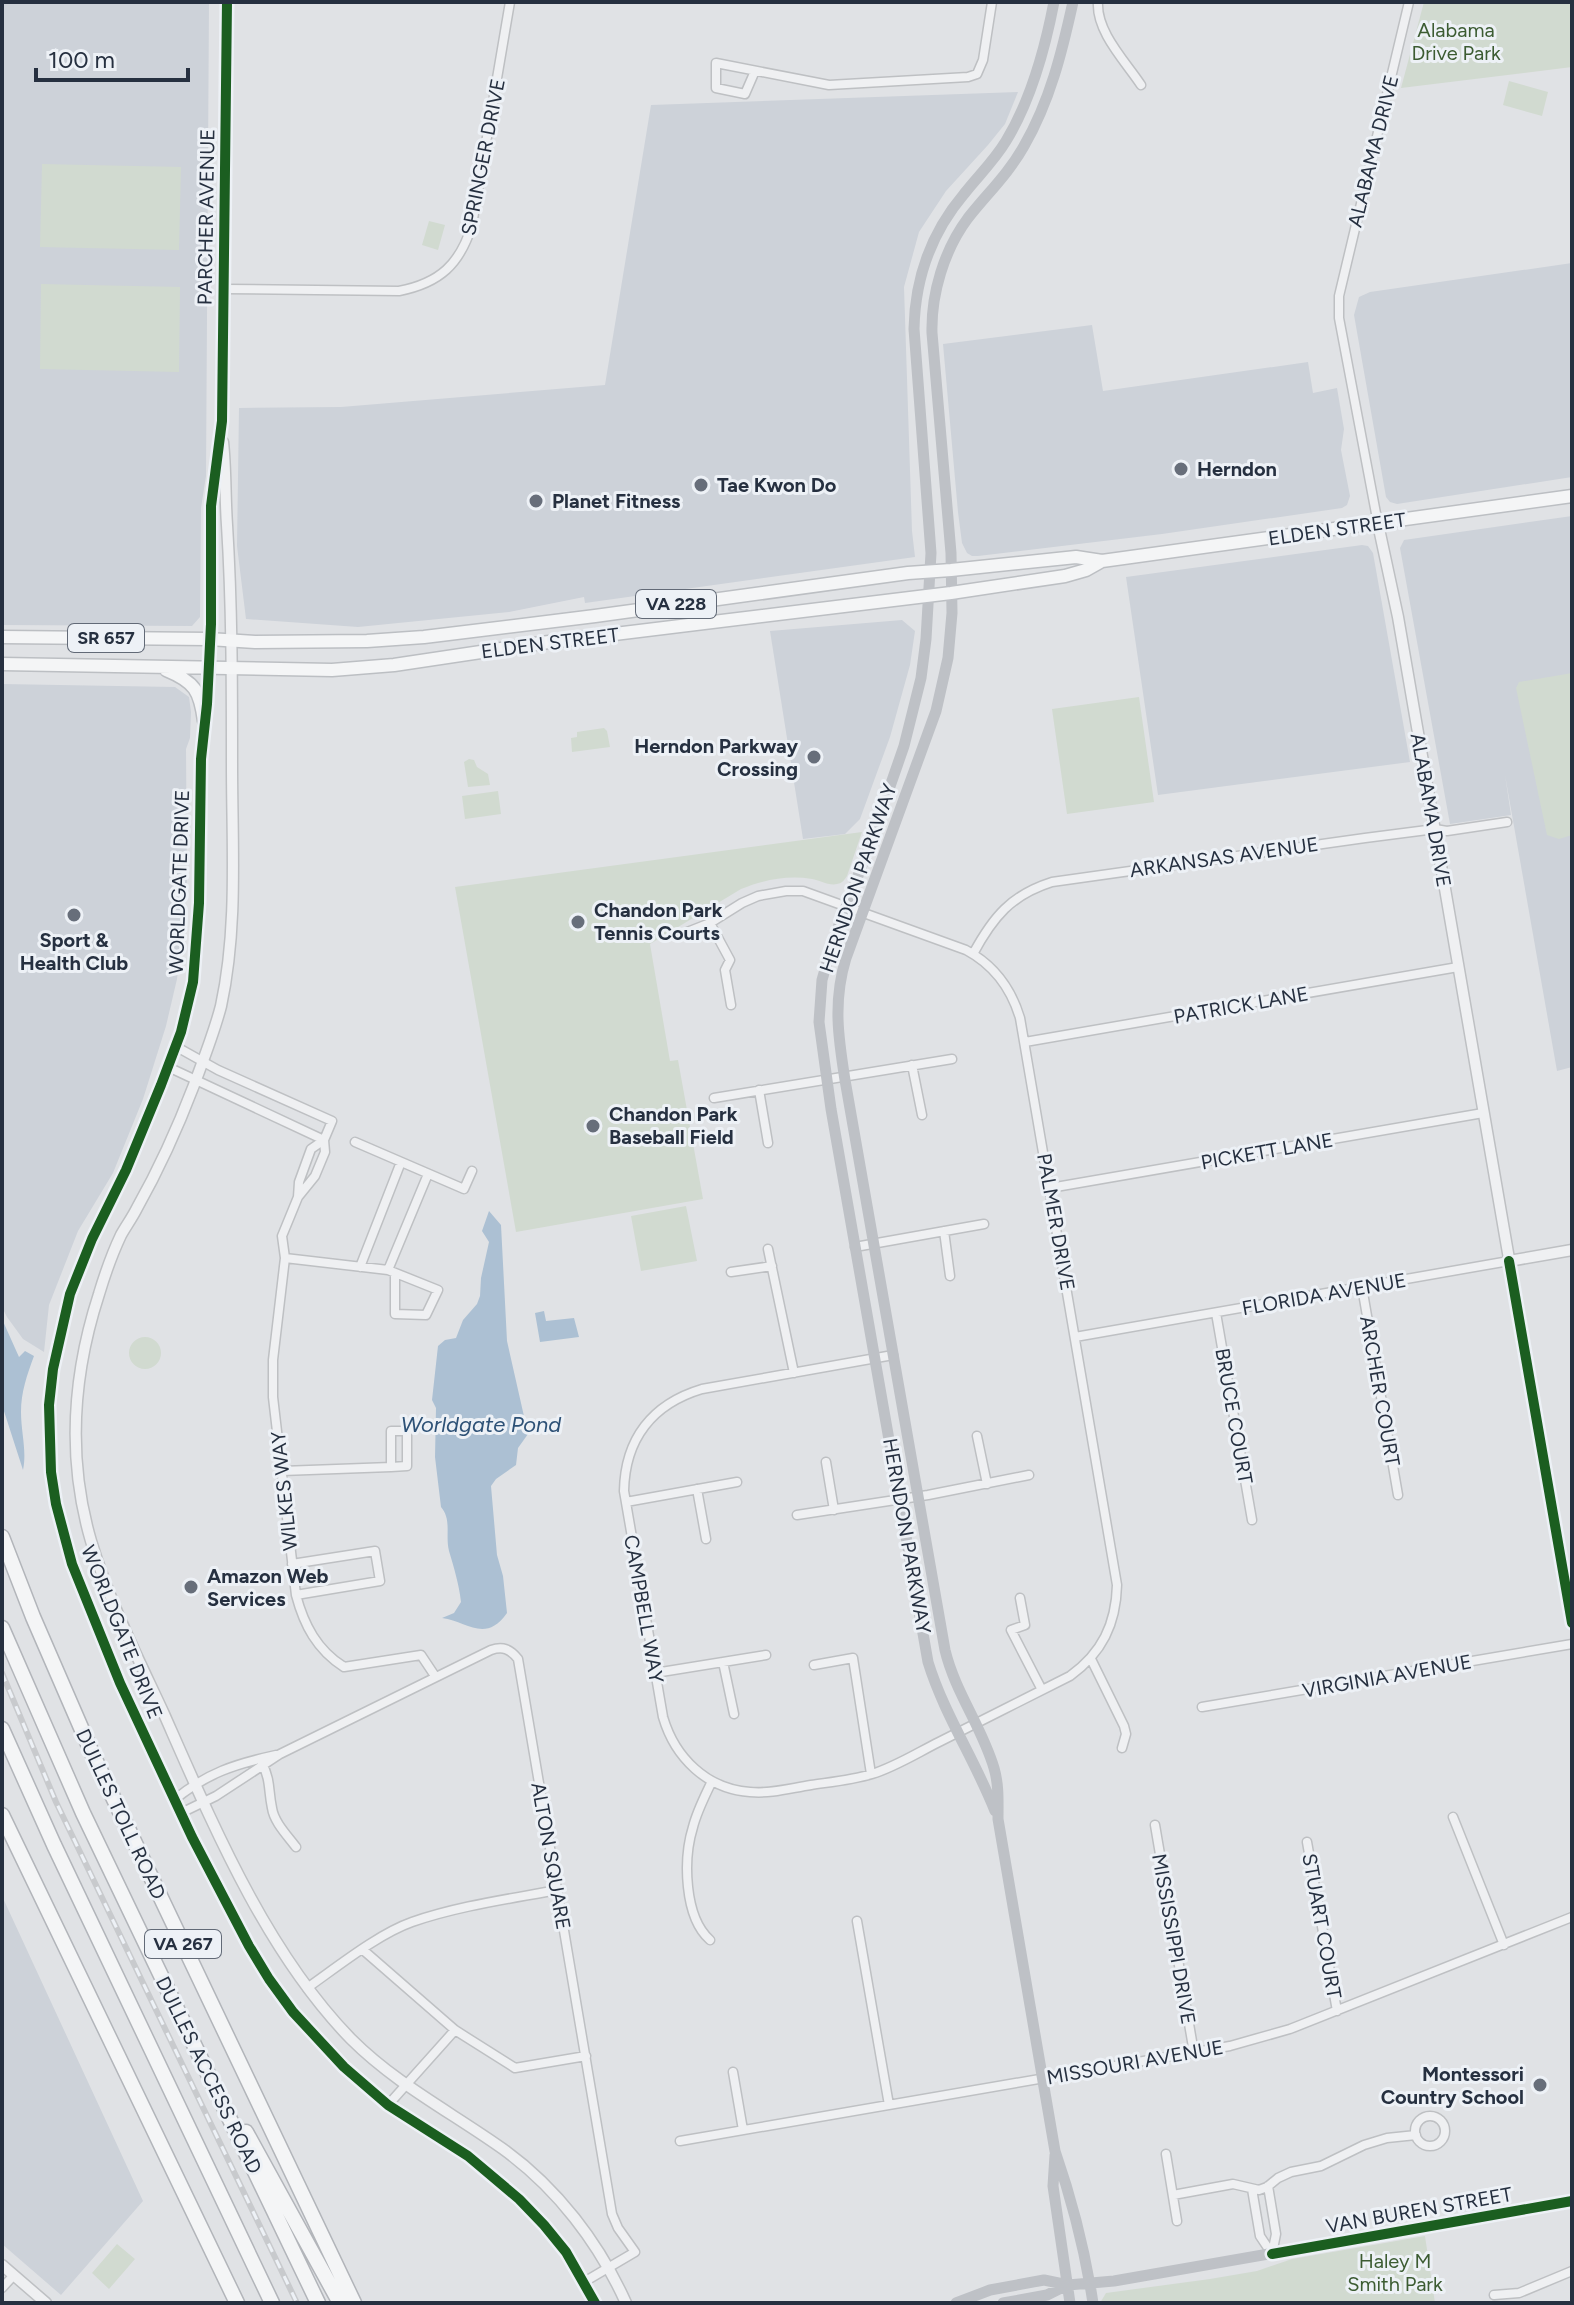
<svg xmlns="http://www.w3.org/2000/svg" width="1574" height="2305" font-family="Figtree,sans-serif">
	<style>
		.built { fill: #cdd2d9 }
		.green { fill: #d1dad0 }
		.water { fill: #acc0d3 }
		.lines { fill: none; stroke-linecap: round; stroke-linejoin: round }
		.minor-casing { stroke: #bec0c3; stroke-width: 11 }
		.tertiary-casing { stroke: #bec0c3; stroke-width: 13 }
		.primary-casing { stroke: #bcbfc3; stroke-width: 15 }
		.motorway-casing { stroke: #b2b5ba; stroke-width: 17 }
		.minor { stroke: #eff0f2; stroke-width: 8 }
		.tertiary { stroke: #eff0f2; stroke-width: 10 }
		.secondary { stroke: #bec1c6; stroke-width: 11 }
		.primary { stroke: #f4f5f6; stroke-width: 12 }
		.motorway { stroke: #f4f5f6; stroke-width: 14 }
		.rail-casing { stroke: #c8cacd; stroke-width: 6 }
		.rail { stroke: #edf1f6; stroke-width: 3; stroke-dasharray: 9; stroke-linecap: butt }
		.cycleway-casing { stroke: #edf1f6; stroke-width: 15 }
		.cycleway { stroke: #1b5e20; stroke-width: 10 }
		.poi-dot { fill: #676e7a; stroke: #edf1f6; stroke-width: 3 }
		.labels { text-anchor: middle; stroke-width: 6; stroke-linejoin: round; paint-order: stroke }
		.shield { fill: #edf1f6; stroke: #626a77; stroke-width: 2 }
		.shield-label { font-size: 18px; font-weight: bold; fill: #263040 }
		.park-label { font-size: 20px; fill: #3c5c32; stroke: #edf1f6 }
		.street-label { font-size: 20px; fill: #263040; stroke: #edf1f6 }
		.poi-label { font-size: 20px; font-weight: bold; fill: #263040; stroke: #edf1f6; text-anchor: start }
		.water-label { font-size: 22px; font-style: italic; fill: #2d5176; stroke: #edf1f6 }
	</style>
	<rect width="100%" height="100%" fill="#e0e2e5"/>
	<path class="built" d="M2,2h207l-3,474 -5,32 -1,109 -8,9 -190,-1z
		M1018,92l-13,32 -17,21 -42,46 -27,41 -15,55 8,244 3,26 -330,46 -1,-6 -75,15 -151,15 -112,-8 -9,-73 2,-138 102,-1 264,-22 46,-280z
		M1572,263v214l-175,27 -7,-2 -4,-5 -32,-182 5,-18 11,-5z
		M1092,325l11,66 205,-29 5,31 24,-5 7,41 -3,21 9,46 -3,9 -5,3 -180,26 -184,22h-6l-5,-3 -5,-10 -4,-31 -15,-168z
		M1572,516v551l-15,4 -52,-296 6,40 -61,9 -50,-276 4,-8z
		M1362,545l6,1 5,7 37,209 -252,33 -32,-218z
		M902,620l13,11 -5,34 -20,72 -30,82 -15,15 -42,5 -33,-208z
		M2,684l173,3 14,10 2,15 -1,26 -4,11 1,133 -10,97 -11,47 -23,73 -30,74 -35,58 -29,74 -5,47 -21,-13 -16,-22 -5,-10z
		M2,1896l141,305 -82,94 -59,-51z"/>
	<path class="green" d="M1424,2h148v65l-171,21z
		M1509,81l39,11 -6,24 -39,-11z
		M42,164l139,3 -2,83 -139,-3z
		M429,221l16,4 -7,25 -16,-5z
		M41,284l139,3 -1,85 -139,-3z
		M1572,673v162l-13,4 -12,-4 -31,-147 3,-6z
		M1139,697l15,105 -87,12 -15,-105z
		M604,728l3,3 3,16 -38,5 -1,-14 6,-1v-5z
		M469,759l5,1 3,7 11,7 2,11 -22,2 -4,-25z
		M498,791l3,23 -36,5 -3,-23z
		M862,832l-15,44c-3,4 -4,7 -10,8 -8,2 -18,-4 -25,-5 -25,-4 -49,1 -71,10l-91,55 20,117 8,-1 25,139 -187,33 -61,-345z
		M686,1206l11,55 -56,10 -10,-55z
		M129 1353a16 16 0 1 1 32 0a16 16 0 1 1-32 0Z
		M1425,2236l10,67h-335l6,-10 104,-14 47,-8 35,-12z
		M117,2244l18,15 -26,30 -17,-16z"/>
	<path class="water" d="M489,1211l12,14 6,116 21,93 -10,14 -2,17 -20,14 -5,7 6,69 6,21 4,37c-22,31 -40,8 -65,5l12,-5 7,-11c-2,-18 -7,-34 -12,-51 -4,-16 3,-31 -8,-44l-6,-50 1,-49 -4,-8 6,-54 7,-6 11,-2 7,-18 14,-16 3,-8 1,-18 8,-36 -7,-11z
		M544,1311l2,10 28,-3 5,19 -39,5 -5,-29z
		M2,1319l17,38 6,-6 9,5c-7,19 -13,36 -13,56 0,20 6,39 2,58l-21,-65z"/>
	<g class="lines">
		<g class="minor-casing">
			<path id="minor" d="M1098,2c-2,30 28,60 43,83
				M755,71l-10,23 -29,-6v-25l113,22 139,-8 9,-3 6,-14 9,-58
				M224,289l175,2c41,-8 61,-27 73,-66l38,-223
				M1378,524l-39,-206v-22l70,-294
				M710,923l20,37 -5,10 6,35
				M682,934l28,-11 32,-20 16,-7 28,-5h17l163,59c28,15 45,38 54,68l97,567c-1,39 -15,68 -47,91 -44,22 -87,44 -131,66 -22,11 -44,25 -67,32 -20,6 -41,8 -61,11 -20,3 -40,9 -61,7 -43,-3 -75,-34 -87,-75l-39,-226c1,-52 28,-87 78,-102l191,-34
				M973,954c20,-37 38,-59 79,-72l313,-44 70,-9 12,2 60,-9
				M1025,1042l433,-75
				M175,1046l43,24 114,51 -8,19 1,12 -10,24 -17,21 -16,39 3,22 -12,102v37l23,198c8,30 21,55 48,72l77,-12 14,21
				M912,1065l10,50
				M168,1067l156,73
				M759,1090l9,53
				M714,1098l238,-39
				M355,1142l109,47 8,-18
				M1050,1188l433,-75
				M298,1197l1,-15 12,-33 13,-9
				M944,1231l6,45
				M855,1247l129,-23
				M768,1249l26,124
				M285,1258l103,12 50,20 -12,25 -31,-1v-41
				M360,1267l41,-105
				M388,1270l40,-96
				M731,1272l41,-6
				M1362,1287l36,208
				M1216,1313l36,207
				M1075,1337l434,-76
				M977,1436l10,48
				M826,1462l8,48
				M282,1471l109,-4 16,-1v-35h-16v36
				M697,1489l9,50
				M626,1502l111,-20
				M797,1515l131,-20 101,-20
				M292,1564l83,-13 5,30 -84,14
				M1020,1598l5,27 -14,5 31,60
				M1091,1659l33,67 2,8 -4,14
				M723,1662l11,52
				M814,1665l39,-7 18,116
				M655,1673l111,-18
				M1202,1707l370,-63
				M262,1763c9,18 6,26 10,45 2,14 15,27 24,39
				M174,1800c33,-27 61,-36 102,-45
				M181,1813l35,-17 64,-42 211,-104c12,-4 19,-1 27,9l94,555 6,14 17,24 -51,30
				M1453,1817l51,128
				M1155,1825l39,228
				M1307,1842l30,169
				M857,1921l32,184
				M710,1940c-26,-23 -27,-81 -17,-113 4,-16 12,-31 19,-46
				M362,1949l93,81 60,38 71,-12
				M307,1988c30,-21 71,-54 105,-66 46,-16 97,-23 145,-32
				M733,2072l10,58
				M388,2105l67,-75
				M1415 2131a15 15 0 1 1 30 0a15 15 0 1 1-30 0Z
				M680,2141l550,-95 60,-17 282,-112
				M1166,2154l11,67
				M1268,2186l8,48 -4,20
				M1252,2189l8,47 12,18
				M1173,2195l60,-11 26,6 8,-3 11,-9 13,-6 30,-6 43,-21 23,-7 29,-3
				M2,2288l12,-13
				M1494,2295l25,-2 53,-22"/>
		</g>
		<g class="tertiary-casing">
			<path id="tertiary" d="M227,2l-5,419 -11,85v118l-4,80 -6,55 -2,144 -6,79 -12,50 -20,53 -35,85 -34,69 -22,55 -17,75 -4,36 2,67 5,32 16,60 48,119 72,154 57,109 20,33 24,33 51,55 44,38 80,51 51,43 25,26 22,27 29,51
				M223,442c3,28 2,55 4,83 5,80 5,160 5,241 0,79 6,162 -11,240 -7,27 -17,52 -27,79 -16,42 -35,84 -57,123 -5,10 -11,18 -16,27 -9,19 -16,39 -22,59 -26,80 -32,165 -8,247 18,60 47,117 73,173 49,111 102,238 187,325 45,45 100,73 152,110 54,39 96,94 123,154
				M1378,524l20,93 174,1006
				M1509,1261l63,-11
				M2,2265l44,38"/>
		</g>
		<g class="primary-casing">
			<path id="primary" d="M2,637l207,2 46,3 112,-1 57,-4 171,-21 313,-43 43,-3 125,-13 26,4 470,-65
				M2,664l330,6 62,-5 147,-22 410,-50 114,-17 21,-6 16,-9
				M166,670c29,12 34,21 38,51"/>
		</g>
		<g class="motorway-casing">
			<path id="motorway" d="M2,1537l31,80 59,136 262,550
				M2,1628l81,185 235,490
				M2,1729l52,116 218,458
				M2,1815l235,488
				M246,2132l94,171"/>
		</g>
		<use href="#minor" class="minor"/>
		<use href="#tertiary" class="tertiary"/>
		<path class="secondary" d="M1073,2c-11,50 -23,99 -49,144 -15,27 -37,48 -56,72 -24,32 -37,76 -36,115l19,220 1,60 -4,45 -12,53 -90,247c-13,43 -8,78 -1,122l100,570c10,42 37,77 49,118 5,17 4,34 4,51l57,332c17,49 30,100 38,152
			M995,1811c-20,-51 -51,-97 -67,-149l-97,-553 -12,-87 3,-42 12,-42 35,-91 35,-101 17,-68 5,-39 5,-86 -17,-224c1,-50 17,-96 50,-135 14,-18 30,-33 42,-53 25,-41 39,-92 48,-139
			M1055,2155l-2,31 17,117
			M956,2303l34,-13 54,-10 24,5 46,-4 458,-80
			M1003,2303l44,-8 20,-10"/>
		<use href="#primary" class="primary"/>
		<use href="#motorway" class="motorway"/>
		<g class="rail-casing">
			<path id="rail" d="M2,1673l54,129 241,501"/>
		</g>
		<use href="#rail" class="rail"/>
		<g class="cycleway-casing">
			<path id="cycleway" d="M227,2l-5,419 -11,85v118l-4,80 -6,55 -2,144 -6,79 -12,50 -20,53 -35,85 -34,69 -22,55 -17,75 -4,36 2,67 5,32 16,60 48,119 72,154 57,109 20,33 24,33 51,55 44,38 80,51 51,43 25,26 22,27 29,51
				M1509,1261l63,362
				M1272,2254l300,-53"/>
		</g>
		<use href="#cycleway" class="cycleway"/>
	</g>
	<g class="poi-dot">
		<circle cx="1181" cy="469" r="8"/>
		<circle cx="701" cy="485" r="8"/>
		<circle cx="536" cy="501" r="8"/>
		<circle cx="814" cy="757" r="8"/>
		<circle cx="74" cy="915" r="8"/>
		<circle cx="578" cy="922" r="8"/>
		<circle cx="593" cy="1126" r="8"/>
		<circle cx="191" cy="1587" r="8"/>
		<circle cx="1540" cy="2085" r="8"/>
	</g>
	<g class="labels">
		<g class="shield">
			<rect x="636" y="590" width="80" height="28" rx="6"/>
			<rect x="68" y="624" width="76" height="28" rx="6"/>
			<rect x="145" y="1930" width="76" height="28" rx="6"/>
		</g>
		<g class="shield-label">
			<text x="676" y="610">VA 228</text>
			<text x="106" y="644">SR 657</text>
			<text x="183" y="1950">VA 267</text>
		</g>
		<g class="park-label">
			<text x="1456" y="37">Alabama<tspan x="1456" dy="23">Drive Park</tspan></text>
			<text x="1395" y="2268">Haley M<tspan x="1395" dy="23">Smith Park</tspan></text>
		</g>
		<g class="street-label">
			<text transform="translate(1373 151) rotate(-76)" y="7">ALABAMA DRIVE</text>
			<text transform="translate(483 157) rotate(-79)" y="7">SPRINGER DRIVE</text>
			<text transform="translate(206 217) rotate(-89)" y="7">PARCHER AVENUE</text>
			<text transform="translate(1337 529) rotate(-8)" y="7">ELDEN STREET</text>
			<text transform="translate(550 643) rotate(-7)" y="7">ELDEN STREET</text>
			<text transform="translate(1431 810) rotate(80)" y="7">ALABAMA DRIVE</text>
			<text transform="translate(1224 857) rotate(-8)" y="7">ARKANSAS AVENUE</text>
			<text transform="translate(858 878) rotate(-71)" y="7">HERNDON PARKWAY</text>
			<text transform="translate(179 882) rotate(-88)" y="7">WORLDGATE DRIVE</text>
			<text transform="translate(1241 1005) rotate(-10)" y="7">PATRICK LANE</text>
			<text transform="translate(1267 1151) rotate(-10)" y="7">PICKETT LANE</text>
			<text transform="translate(1056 1222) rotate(80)" y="7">PALMER DRIVE</text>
			<text transform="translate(1324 1294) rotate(-10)" y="7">FLORIDA AVENUE</text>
			<text transform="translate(1380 1391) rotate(80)" y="7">ARCHER COURT</text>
			<text transform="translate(1234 1416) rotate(80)" y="7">BRUCE COURT</text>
			<text transform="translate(284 1491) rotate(-96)" y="7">WILKES WAY</text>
			<text transform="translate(907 1536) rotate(80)" y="7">HERNDON PARKWAY</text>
			<text transform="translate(644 1609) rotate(80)" y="7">CAMPBELL WAY</text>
			<text transform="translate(122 1632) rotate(68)" y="7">WORLDGATE DRIVE</text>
			<text transform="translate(1387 1676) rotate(-10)" y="7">VIRGINIA AVENUE</text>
			<text transform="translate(121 1814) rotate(65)" y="7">DULLES TOLL ROAD</text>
			<text transform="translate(551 1856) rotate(80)" y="7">ALTON SQUARE</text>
			<text transform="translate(1322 1926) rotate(80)" y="7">STUART COURT</text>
			<text transform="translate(1174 1939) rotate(80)" y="7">MISSISSIPPI DRIVE</text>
			<text transform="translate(1135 2062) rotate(-10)" y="7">MISSOURI AVENUE</text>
			<text transform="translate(209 2075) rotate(64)" y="7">DULLES ACCESS ROAD</text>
			<text transform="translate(1419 2210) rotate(-10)" y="7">VAN BUREN STREET</text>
		</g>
		<g class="poi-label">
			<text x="1197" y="476">Herndon</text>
			<text x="717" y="492">Tae Kwon Do</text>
			<text x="552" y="508">Planet Fitness</text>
			<text x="798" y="753" text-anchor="end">Herndon Parkway<tspan x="798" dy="23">Crossing</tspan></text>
			<text x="594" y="917">Chandon Park<tspan x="594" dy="23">Tennis Courts</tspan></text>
			<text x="74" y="947" text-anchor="middle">Sport &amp;<tspan x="74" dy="23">Health Club</tspan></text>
			<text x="609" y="1121">Chandon Park<tspan x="609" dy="23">Baseball Field</tspan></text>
			<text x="207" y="1583">Amazon Web<tspan x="207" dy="23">Services</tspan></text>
			<text x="1524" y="2081" text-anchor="end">Montessori<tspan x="1524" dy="23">Country School</tspan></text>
		</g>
		<g class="water-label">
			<text x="481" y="1432">Worldgate Pond</text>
		</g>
	</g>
	<rect width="1574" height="2305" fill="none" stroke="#263040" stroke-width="8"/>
	<path d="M36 68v12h152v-12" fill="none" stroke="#263040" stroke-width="4"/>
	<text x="48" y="68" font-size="24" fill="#263040" stroke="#edf1f6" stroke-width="6" paint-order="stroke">100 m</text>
</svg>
